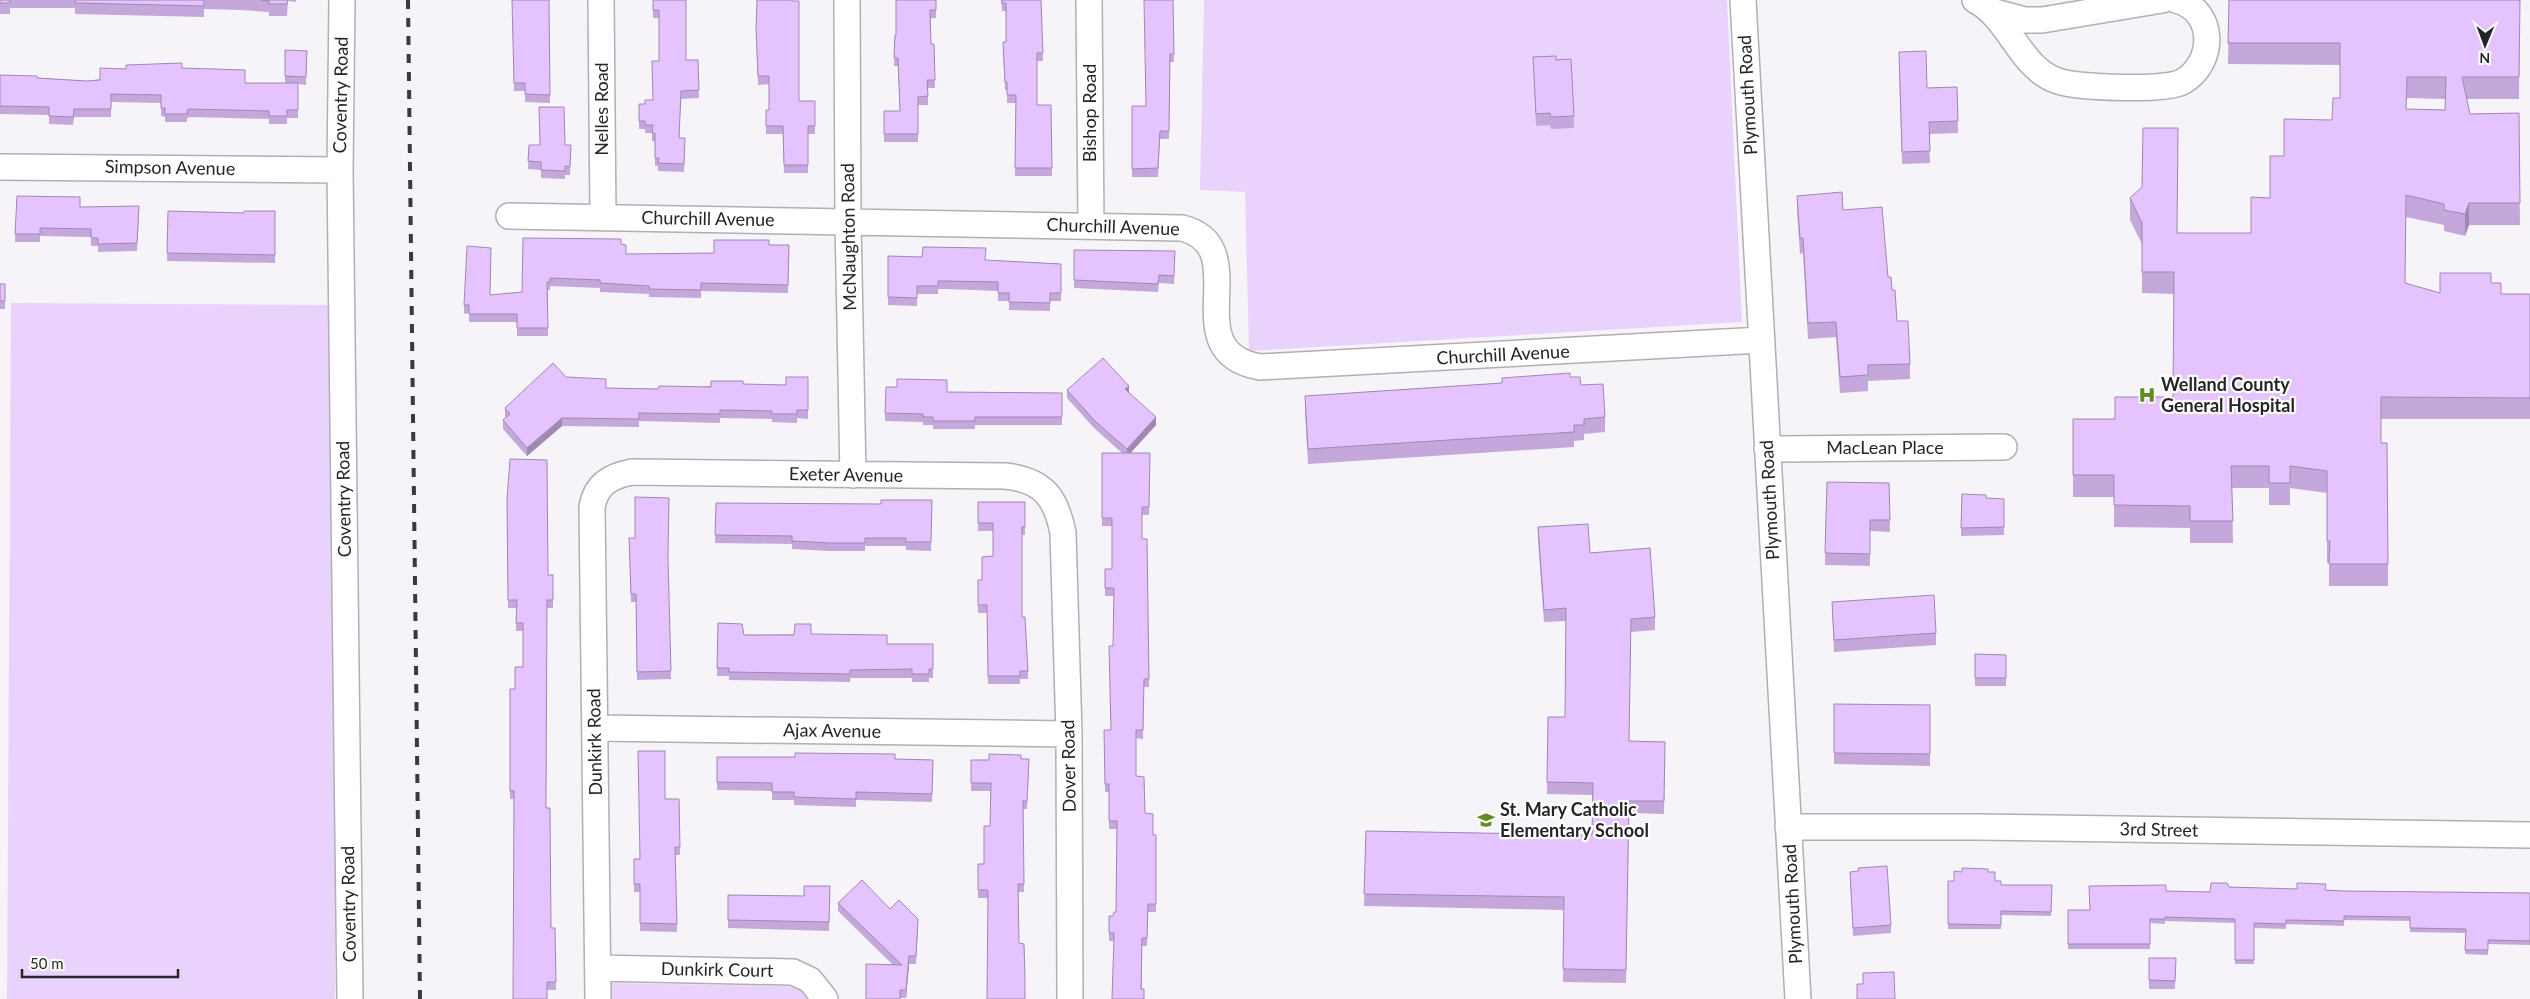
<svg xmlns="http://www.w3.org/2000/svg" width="2530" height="999" font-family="Lato,sans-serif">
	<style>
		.green { fill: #e9d3fc }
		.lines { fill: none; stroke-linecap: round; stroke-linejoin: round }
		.minor-casing { stroke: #b1afb3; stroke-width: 28 }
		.minor { stroke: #fff; stroke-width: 25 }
		.rail { stroke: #3a393c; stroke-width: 4; stroke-dasharray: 9 9; stroke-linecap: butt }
		.wall { fill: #c4a8db; fill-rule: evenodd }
		.shaded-wall { fill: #a088b2 }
		.building { fill: #e4c3ff; stroke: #a088b2; fill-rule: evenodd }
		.labels { text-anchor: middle; stroke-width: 4.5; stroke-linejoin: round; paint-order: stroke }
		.street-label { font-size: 18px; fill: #252426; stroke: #fff }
		.poi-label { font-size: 18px; font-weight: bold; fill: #252426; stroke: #fff; text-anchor: start }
	</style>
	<rect width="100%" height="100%" fill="#f6f4f9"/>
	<path class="green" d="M1204,0h523l15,322 -493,29 -4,-159 -45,-2z
		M11,303l328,2 -4,694h-328z
		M611,983l173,3 20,2 9,11h-202z"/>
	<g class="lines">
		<g class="minor-casing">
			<path id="minor" d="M342,0l-2,170 10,829
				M601,0l2,218
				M847,0l1,221 5,254
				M1089,0l2,225
				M1743,0l55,999
				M1975,0c36,19 44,68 83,81 20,7 106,10 124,1 34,-19 34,-72 -6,-82
				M1991,11l34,9h17l120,-20
				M0,167l340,3
				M509,216l673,12c76,19 -10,124 78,139l502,-27
				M1767,449l237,-2
				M595,728l474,6
				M1788,827h190l552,8
				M598,968l195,4 17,8 15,19
				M598,999l-6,-492c4,-23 19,-31 40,-35l373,4c38,4 51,21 58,57l6,201 1,265"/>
		</g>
		<use href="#minor" class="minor"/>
		<path class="rail" d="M408,0l12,999"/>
	</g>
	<path class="wall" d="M0,0h296v2l-8,-1 -1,15h-18v-4l-28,-2 -37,-1v8l-129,-3v-6h-65v6h-10z
		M512,0h37l1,103 -25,-1v-11h-11z
		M653,0h33v60h12l1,38 -18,1 -2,39h6l-1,34 -26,-1v-5h-3v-25h-3v-8h-7v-4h-6v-25h6l8,-4 6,-39v-43h-6z
		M936,0v18h-5v26h3l1,44h-7v17h-10v37h-34v-31h16l-2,-45h-4l1,-31h1z
		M1001,0h40l2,61h-6v44h14l1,71h-37l1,-73h-9v-13h-2l-2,-40 3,-8v-31h-4z
		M1173,0l1,62h-4l-1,77h-9l-2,38h-26v-71h13z
		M2229,0h291l-1,99h-53l4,15 49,-1 1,112h-51l-4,11 -21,-5v-6l-38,-8 -1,66 35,10 51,-10 10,11h29v125h-149v24l7,121v22h-59v-23h-2v-70l-37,-5v17h-21v-17h-37l1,55h-43v-15l-76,-1v-30h-41v-78h42l58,-22 1,-103 -32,-1v-49l-12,-24v-22l12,-11 36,46h73l19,-35 14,-42 48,-36 8,-22v-33l-112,-1zM2407,98l38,1v11l-39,-1z
		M756,29l43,72h16v33h-7v39h-24l-1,-39h-17v-24h3v-26l-11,1z
		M285,50l22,1 -1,34 -8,-1v34h-11v6h-18v-5l-79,-2 -3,1v4h-22v-5l-4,-1v-13l-50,-1v15h-37l-1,8 -24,-1v-9l-49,-1v-39l87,6 95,-13 63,15h40z
		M1533,57l23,3 18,56v12l-23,1 -1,-4 -14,1z
		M1899,64l28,24 30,-1 1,46 -29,1 1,29 -28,1z
		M529,145h42l-1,30h-5v4l-24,-1v-8l-13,-1z
		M17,196l63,11 59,7 -2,37 -39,1v-6h-7v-9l-51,-1v6h-25z
		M1797,196l46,14 45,67 4,13 5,31 13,43v15l-42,2v10l-28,2 -4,-56 -28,2 -5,-86 -3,1 -3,-43z
		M168,211l76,2 31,-2v52l-108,-2z
		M523,238l98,6 5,10 88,-1 55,-8h20l-1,48 -87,-2v7l-52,-1v-3l-49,-2v-4l-50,-2v4h-2v46h-31v-14h-48v-9l-5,1v-9l26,-10 32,-3z
		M1074,250l101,1 -1,33 -15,-1 -1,9 -84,-4z
		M888,256l98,4 75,4v37h-11v10l-41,-1v-9h-11v-10l-52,-2h-8v5h-21v12l-29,-1z
		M0,284h5v25h-5z
		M566,377l40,11 52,1 85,-5 43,1 22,-8v42l-11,-1v5l-25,-1v-3l-52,-1v5l-81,-2v6l-77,-1 -35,30 -24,-27v-9l3,-2 -1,-2v-8z
		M1570,377l11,8 24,32v15l-21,2v6l-10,1v6l-266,17 -3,-52v-16l197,-13v-5z
		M1067,390l62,3 27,32 -26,28h20l-1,62h-7v24h5l2,148h-5l-1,52 -7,-1v38l9,37 8,22h3v77h-8l-1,34h-5v43l2,10 -30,-58h-5v-25h4l3,-4 1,-83h-8v-37h-4l-1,-62h7l3,-134h-9v-27h7v-43h-10v-73h20l-27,-24 -28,-31z
		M947,392l115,1v32h-87v4h-42v-4h-10v-3l-38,-1v-8z
		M1827,482l62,1 1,49 -20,-1v35l-45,-1z
		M1962,494l24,4 18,1v36l-43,1z
		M507,499l41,76h5v33h-6l-1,195 5,125h4l1,62h-9l-33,-191h-4v-110h5l8,-22v-36h-7v-23h-8z
		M932,500l-1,51 -25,-1v-4h-41v5h-36l-37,-2v-5l-77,-1 1,-40 165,1z
		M978,502h47v33h-3v82l6,54v8h-8v5h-32l-1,-71h-9v-33h4l11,-24v-25h-15z
		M1538,527l52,26 65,64v13l-24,2 -2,109 36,1 -1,72 -35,-1 -3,170 -63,-1 1,-72 -200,-4 2,-75 226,4v-40l-45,-1 1,-77h17l1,-96 -22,1 -6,-82z
		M629,538l39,23 3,118 -34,1 -1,-78h-5z
		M1832,602l104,31v12l-102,7z
		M718,623l26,12 67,-1 76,10h46v34h-4v4h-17v-4h-62v4l-121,-2v-4h-12z
		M1975,654l31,1v31h-31z
		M1834,704l96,1v61l-96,-2z
		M717,757l178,2 38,1 -1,42 -76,-2v7l-62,-2v-5h-22v-9l-55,-1z
		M1021,759l8,8 -2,42h-4l1,83h-6l1,51 6,35 -37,-80h-10v-34h6l6,-38 1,-35h-20v-31z
		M665,799h14l1,56h-5l2,77 -37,-1v-39h-6v-33h6z
		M1850,872l41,53v8l-38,3z
		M1988,872l7,9 6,4h51l-1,31 -50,-1v14h-53v-48h6z
		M830,886l-1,45 -101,-3v-33l76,1z
		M2229,887l97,3 18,1 186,2v52l-42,-1v11l-23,-1 1,-21 -56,-1v-11l-66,-1v6l-58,-2v5l-32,-1v36h-19v-41l-70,-2v3l-15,-1v26h-82v-39h22l76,-19 44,1z
		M838,903l52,6 28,19 -2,36h-7l-3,34h-6l-7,-33 -55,-54z
		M2149,958h27l-1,31h-26z"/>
	<path class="shaded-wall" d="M2469,203v22l-4,11v-22z
		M1129,386v8l-4,-5z
		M1156,417v8l-29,32v-8z
		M562,418v8l-35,30v-8z
		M909,956v8l-3,34v-8z"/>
	<path class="building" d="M0,0h10v3h-10z
		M75,0h129v6l-129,-3z
		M261,0h27l-1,4h-18v-3z
		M512,0h37l1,95 -25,-1v-11h-11z
		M653,0h33v60h12l1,30 -18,1 -2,47h6l-1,26 -26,-1 1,-5h-4v-25h-3l1,-8h-8v-4h-6v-17h6v-4h8l-1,-39h7v-51h-6z
		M757,0h35v1h7v100h16v25h-7v39h-24l-1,-39h-17v-16h3v-34h-11l-2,-47z
		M896,0h40v10h-6l1,34h3l1,36h-8l1,16 -10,1v37h-34v-23h16l-2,-53h-4l1,-23h1z
		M1002,0h39l2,53h-6v52h14l1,63h-37l1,-73h-9v-13h-2l-2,-40h3v-39h-4z
		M1144,0h29l1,54h-4l-1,77h-9l-2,37 -26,1v-63h14z
		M2229,0h291l-1,77h-57l8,37 49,-1 1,90h-51l-4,11 -21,-4v-6l-38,-9 -1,88 35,10v-20h51v10h10v11h29v104l-149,-1v46h6l1,121h-59l1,-23h-3v-70l-37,-5v17h-21v-17h-38l2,55h-43v-15l-76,-1v-30h-41v-56h42v-22h58l1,-125h-32v-49l-12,-25 12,-11 1,-59h35l-1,105h74v-36l19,1v-42h14v-37l48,1 1,-22h7v-55h-112zM2407,77h39l-1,33 -39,-1z
		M285,50l22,1 -1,26 -21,-1z
		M1926,51l1,37 30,-1 1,34 -29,1 1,29 -28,1 -3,-100z
		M1556,56v4l15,-1 3,57 -23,1 -1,-4 -14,1 -3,-57z
		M182,63v5l63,2v13h53v27h-11v6h-18v-5l-79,-2 -3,1v4h-22v-6h-4v-13l-50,-1v15h-37l-1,8 -24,-1v-9l-49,-1v-31l37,1v2l50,3 13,-1v-12l26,1v-4z
		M539,107h25l1,38h6l-1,22 -5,-1v5l-24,-1v-8l-13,-1 1,-16h11z
		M1842,192l1,18 39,-3 6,70h3l1,13h3l2,31h11l2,43 -42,1v10l-28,2 -4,-55 -28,1 -5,-85h-3l-3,-42z
		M17,196l63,1v10l59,-1 -2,37 -39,1v-6h-7v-9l-51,-1v6h-25z
		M168,211l76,2v-2h31v44l-108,-2z
		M523,238l98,1v5l5,1v9l88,-1v-13h55v5h20l-1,40 -87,-2v7l-52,-1v-3l-49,-3v-3l-50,-2v4h-3l1,46h-31v-14h-48v-9h-5l3,-59 24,2 -1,47 32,-3z
		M923,247l63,1 -1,12 76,4v29h-11v10l-41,-1v-9h-11v-11l-52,-1h-8v5h-21v12l-29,-1v-41l34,1z
		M1074,250l101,1 -1,25 -15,-1 -1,9 -84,-4z
		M0,284h5v17h-5z
		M1103,358l26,28 -4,3 31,28 -29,32 -32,-28 -28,-31z
		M553,363l13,14 40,2v9l52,1 1,-3 52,1v-6h32v3l43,1v-8h22v33h-11v4h-25v-3l-52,-1v4l-81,-1v6l-77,-1 -35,30 -24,-28 7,-6 -5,-6z
		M1570,373v4h10l1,8 22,-1 2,33 -21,2v6h-10v7l-266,17 -3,-53 197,-13v-5z
		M897,379l50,1v12l115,1v24h-87v4h-42v-4h-10v-3l-38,-1 1,-26h11z
		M1102,453h48l-1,54h-7v32h5l2,140h-5l-1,51h-7v46l8,1 1,36 8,1v21h3v69h-8l-1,34h-5l-1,51h3v10h-32l2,-62v-4h-5v-17h4l1,-4h2l1,-91h-8v-37h-4l-1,-54h7l-2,-84h4l1,-58h-9v-19h7v-51h-10z
		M510,459l37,1 1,115h5v25h-6l-1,203v5h4l1,120h4l1,54h-9v17h-34l1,-208h-4v-102h5v-22h8v-44h-7l1,-23h-9l-1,-101z
		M1827,482l62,1 1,37h-20v34l-45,-1z
		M1962,494l24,1v3l18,1v28l-43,1z
		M635,497l34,1 -1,60 3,113 -34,1 -1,-78h-5l-2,-56h6z
		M881,500h51l-1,42h-25v-4h-41v5h-36l-37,-2v-5l-77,-1 1,-32 165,1z
		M978,502h47v25h-3v90h3l3,54h-8v5h-32l-1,-71h-9v-25h4v-23l11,-1v-33h-15z
		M1588,524l2,29 60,-5 5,69 -24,2 -2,122 36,1 -1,59h-35l-3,169 -63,-1 1,-72 -200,-3 2,-63 226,4 1,-52 -46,-1 1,-65h17l1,-109 -22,2 -6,-83z
		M1934,595l2,38 -102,7 -2,-38z
		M718,623l24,1 2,11h50l1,-11h16v10l76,1v9h46v25h-4v5h-17v-5l-62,1v4l-121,-2v-4h-12z
		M1975,654l31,1v23h-31z
		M1834,704l96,1v49l-96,-1z
		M638,751h27v48h14l1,48h-5l2,77 -37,-1v-39h-6v-25h6z
		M795,753l100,1v5l38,1 -1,34 -76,-2v7l-62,-2v-5h-22v-9l-55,-1v-25h78z
		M989,754l32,1v4h8l-2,42h-4l1,83h-6l1,59 5,1 1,34v21h-38l1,-109h-10v-26h6v-38h6l1,-43h-20v-23h18z
		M1887,866l4,59 -38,3 -3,-56 9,-1 -1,-3z
		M1962,868l26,1v3h7v9h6v4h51l-1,27 -50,-1v14l-53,-1v-43h6v-10l8,1z
		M862,880l28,29 9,-9 19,19 -2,37h-7l-3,34h-6v9h-34v-35l36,1 -64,-62z
		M2211,883h16l2,4 68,2v-6l29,1 -1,6 19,1 186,2v48l-42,-1v10h-23l1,-21 -56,-1v-11l-66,-1v5l-58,-1v4l-32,-1v37h-19v-41l-70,-2v2h-15v25h-82v-34h22l-1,-24 77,-1v6l44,1z
		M804,886h26l-1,36 -101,-2v-25l76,1z
		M2149,958h27l-1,23 -26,-1z
		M1894,972l1,27h-38v-15h6v-11z"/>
	<defs>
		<g id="hospital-bare" transform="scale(1.35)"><path d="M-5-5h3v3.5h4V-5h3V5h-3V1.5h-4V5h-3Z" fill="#608d1e" stroke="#fff" stroke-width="2.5" paint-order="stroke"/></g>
		<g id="school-bare" transform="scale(1.35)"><path d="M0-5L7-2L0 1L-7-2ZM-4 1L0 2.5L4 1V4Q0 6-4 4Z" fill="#608d1e" stroke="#fff" stroke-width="2.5" paint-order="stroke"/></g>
	</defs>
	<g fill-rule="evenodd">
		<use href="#hospital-bare" x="2147" y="395"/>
		<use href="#school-bare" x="1486" y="820"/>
	</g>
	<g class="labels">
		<g class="street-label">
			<text transform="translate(341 95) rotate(-89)" y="6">Coventry Road</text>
			<text transform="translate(1748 95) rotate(-93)" y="6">Plymouth Road</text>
			<text transform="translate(602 109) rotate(-90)" y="6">Nelles Road</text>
			<text transform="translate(1090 113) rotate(-90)" y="6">Bishop Road</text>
			<text transform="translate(170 168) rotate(1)" y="6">Simpson Avenue</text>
			<text transform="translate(708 219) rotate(1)" y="6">Churchill Avenue</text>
			<text transform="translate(1113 227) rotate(2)" y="6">Churchill Avenue</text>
			<text transform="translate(849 237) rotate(-91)" y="6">McNaughton Road</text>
			<text transform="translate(1503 355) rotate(-3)" y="6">Churchill Avenue</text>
			<text x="1885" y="454">MacLean Place</text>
			<text transform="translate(846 475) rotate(1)" y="6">Exeter Avenue</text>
			<text transform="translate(344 499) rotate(-91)" y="6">Coventry Road</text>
			<text transform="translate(1770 500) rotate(-93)" y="6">Plymouth Road</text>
			<text transform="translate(832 731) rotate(1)" y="6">Ajax Avenue</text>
			<text transform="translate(595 742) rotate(-91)" y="6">Dunkirk Road</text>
			<text transform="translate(1069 766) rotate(-91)" y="6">Dover Road</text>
			<text transform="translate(2159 830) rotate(1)" y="6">3rd Street</text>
			<text transform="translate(349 904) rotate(-91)" y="6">Coventry Road</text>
			<text transform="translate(1793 904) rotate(-93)" y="6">Plymouth Road</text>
			<text transform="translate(717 970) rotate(1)" y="6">Dunkirk Court</text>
		</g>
		<g class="poi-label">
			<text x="2161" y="391">Welland County<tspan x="2161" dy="21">General Hospital</tspan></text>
			<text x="1500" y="816">St. Mary Catholic<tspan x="1500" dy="21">Elementary School</tspan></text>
		</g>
	</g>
	<g transform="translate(2485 45) rotate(181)" stroke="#ffffff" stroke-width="4" paint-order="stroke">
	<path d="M0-4L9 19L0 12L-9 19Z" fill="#252426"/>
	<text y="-8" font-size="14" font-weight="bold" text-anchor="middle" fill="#252426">N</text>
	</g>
	<path d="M22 969v8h156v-8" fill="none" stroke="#252426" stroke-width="2.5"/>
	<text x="30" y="969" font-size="15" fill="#252426" stroke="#ffffff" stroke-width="4" paint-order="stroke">50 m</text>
</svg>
